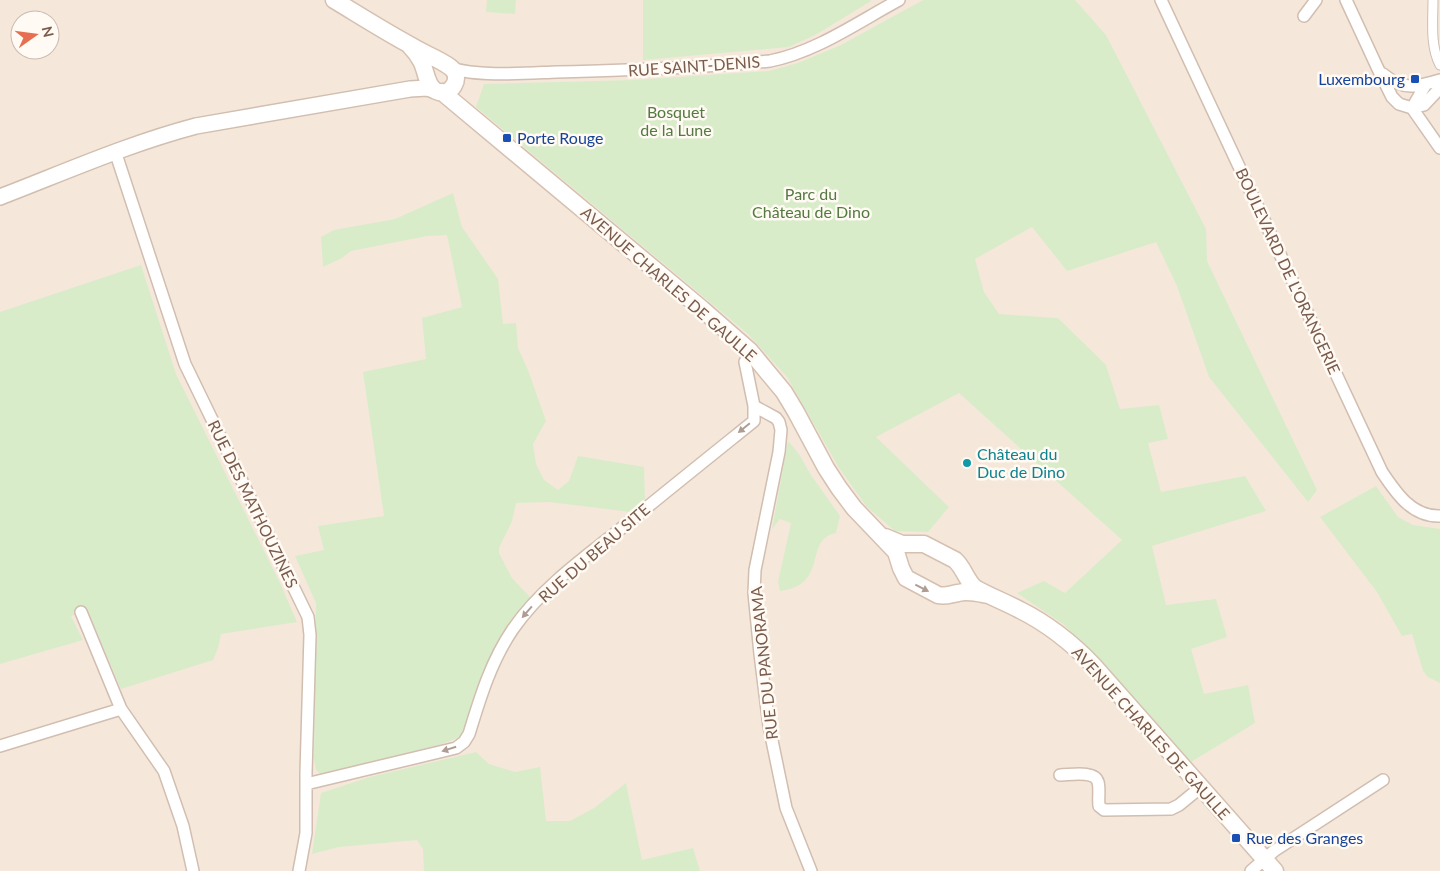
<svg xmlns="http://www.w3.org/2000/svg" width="1440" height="871" font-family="Lato,sans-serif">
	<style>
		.residential { fill: #f5e8da; fill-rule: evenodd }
		.green { fill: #d8ecc9 }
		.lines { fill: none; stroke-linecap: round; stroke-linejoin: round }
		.pedestrian-casing { stroke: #d1beb0; stroke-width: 11 }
		.minor-casing { stroke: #d1beb0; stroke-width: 14 }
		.tertiary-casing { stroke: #d1beb0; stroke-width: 18 }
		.secondary-casing { stroke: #d6c0b0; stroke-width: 19 }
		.pedestrian { stroke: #fff; stroke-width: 9 }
		.minor { stroke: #fff; stroke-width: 11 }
		.tertiary { stroke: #fff; stroke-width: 15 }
		.secondary { stroke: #fff; stroke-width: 16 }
		.oneway { fill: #af9d94 }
		.transit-dot { fill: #1a4fb4; stroke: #fffaf3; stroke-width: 2 }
		.culture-dot { fill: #0f9aa8; stroke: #fffaf3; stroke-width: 2 }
		.labels { text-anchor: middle; stroke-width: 5; stroke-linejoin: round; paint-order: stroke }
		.street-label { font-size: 16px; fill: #7a5c4d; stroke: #fffaf3 }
		.transit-label { font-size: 16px; fill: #164399; stroke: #fffaf3; text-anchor: start }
		.park-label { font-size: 16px; fill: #537a41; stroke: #fffaf3 }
		.culture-label { font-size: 16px; fill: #0d838f; stroke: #fffaf3; text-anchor: start }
	</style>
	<rect width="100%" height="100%" fill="#fdf6ec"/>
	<path class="residential" d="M0,0h1440v871h-1440zM20,20h30v30h-30z"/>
	<path class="green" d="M487,0h29l-1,14 -29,-2z
		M643,0h227l1,1 -54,33 -28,13 -146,13z
		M923,0h152l31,35 100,194 1,32 110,229 -9,12 -99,-125 -32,-91 -21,-44 -89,29 -35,-44 -57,32 9,33 15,22 59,4 48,47 14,44 39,-4 9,34 -20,4 13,49 84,-16 21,35 -114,35 14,59 50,-6 11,38 -36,12 13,45 44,-9 7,38 -64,39 -85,-95 -43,-43 -46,-31 27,-12 21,12 57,-53 -163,-147 -83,44 73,70 -21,25 -33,-1 -28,-24 -28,-39 -52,-91 -39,-43 -272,-227 8,-23 150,-4 135,-9 29,-8 43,-18z
		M453,193l9,34 36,52 5,45 13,-1 2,25 10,22 18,51 -13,23 3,20 8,16 14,10 11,-9 9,-25 66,11 1,32 -14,13 -82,-10 -33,1 -4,18 -13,27v5l13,25 24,25 -30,30 -38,93 -8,11 -21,8 -118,29 -5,-4 -2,-11 2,-156 -21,-47 29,-6 -6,-24 66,-10 -21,-144 63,-13 -4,-41 40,-11 -15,-72 -20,1 -76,15 -9,7 -19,9 -2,-30 13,-7 61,-11z
		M141,265l35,109 104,209 17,39 -76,12 -3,14 -5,12 -92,29 -33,-78 -17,5 12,24 -83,24v-352z
		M788,441l11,13 12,21 29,41 -4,17c-33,6 -6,52 -56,58l-2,-9 13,-59 -11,-4 -8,10z
		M1376,486l22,31 15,8 27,4v154l-12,-6 -5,-6 -11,-37 -10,2 -25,-44 -57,-75z
		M476,752l13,12 26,8 25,-5 6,54h24l24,-13 32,-25 16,77 51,-12 7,23h-276l-1,-22 -6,-9 -78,7 -27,7 9,-61 49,-16z"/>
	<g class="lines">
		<g class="pedestrian-casing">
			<path id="pedestrian" d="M1433,0c0,21 -3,46 7,65"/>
		</g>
		<g class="minor-casing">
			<path id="minor" d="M1161,0l221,472c14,21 30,45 58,44
				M1346,0l32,69 14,28 7,7 13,4 12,-3 16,-17
				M1304,16l12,-16
				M451,68c27,9 77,5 106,4 71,-2 142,-4 213,-11 46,-9 88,-39 129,-61
				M1383,74c20,17 34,13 57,6
				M1426,84l-14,24 28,40
				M115,151l70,213 123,253 2,18 -4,138v60l-7,38
				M754,406l22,12 3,4 2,8 -2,22 -24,118 -1,23 6,61 9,72 17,82 25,63
				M81,612l40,97 43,62 19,55 10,45
				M0,746l121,-37
				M1060,775c10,0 35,-5 38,7 2,7 0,16 1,24l5,4 67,-1 8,-4 22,-18
				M306,784l150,-36 8,-6 5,-8c11,-36 22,-73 44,-105 27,-39 68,-69 105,-98 45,-37 90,-73 136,-110v-15l-9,-44 5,-11
				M1251,871l23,-20 109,-71"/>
		</g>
		<g class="tertiary-casing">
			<path id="tertiary" d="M0,197c65,-25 128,-53 196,-71l214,-37 17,-1 7,2"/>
		</g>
		<g class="secondary-casing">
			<path id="secondary" d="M334,0c25,15 50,31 76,45 12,8 28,13 40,22 14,10 1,31 -14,24 -10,-5 -10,-22 -15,-30 -3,-6 -7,-11 -11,-15
				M442,92l260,217 48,42 34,41 12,20 30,56 13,20 15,20 42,44 5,16 5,10 32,17c8,2 13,-1 20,-2 10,-3 20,0 30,2
				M885,537l17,7h22l31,16c9,8 11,20 20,28 14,8 30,14 45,22 28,14 52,33 74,56l181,205"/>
		</g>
		<use href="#pedestrian" class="pedestrian"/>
		<use href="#minor" class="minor"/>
		<use href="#tertiary" class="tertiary"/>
		<use href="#secondary" class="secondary"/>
	</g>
	<defs><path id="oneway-solid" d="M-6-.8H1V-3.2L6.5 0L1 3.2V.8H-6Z" transform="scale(1.25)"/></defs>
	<g class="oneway">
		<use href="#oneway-solid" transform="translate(744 428) rotate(141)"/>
		<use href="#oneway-solid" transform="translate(922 588) rotate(27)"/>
		<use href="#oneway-solid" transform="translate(527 612) rotate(131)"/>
		<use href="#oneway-solid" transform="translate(449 749) rotate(163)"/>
	</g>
	<g class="transit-dot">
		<rect x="1410" y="74" width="10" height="10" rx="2.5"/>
		<rect x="502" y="133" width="10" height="10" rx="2.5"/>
		<rect x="1231" y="833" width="10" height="10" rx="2.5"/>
	</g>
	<circle class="culture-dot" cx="967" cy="463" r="5"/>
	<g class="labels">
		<g class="street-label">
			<text transform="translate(694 66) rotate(-4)" y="6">RUE SAINT-DENIS</text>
			<text transform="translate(1288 271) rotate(65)" y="6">BOULEVARD DE L'ORANGERIE</text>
			<text transform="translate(669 284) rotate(41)" y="6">AVENUE CHARLES DE GAULLE</text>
			<text transform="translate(253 504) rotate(64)" y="6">RUE DES MATHOUZINES</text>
			<text transform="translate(594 553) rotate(-41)" y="6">RUE DU BEAU SITE</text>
			<text transform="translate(764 663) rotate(-96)" y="6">RUE DU PANORAMA</text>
			<text transform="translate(1151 733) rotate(48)" y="6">AVENUE CHARLES DE GAULLE</text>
		</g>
		<g class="transit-label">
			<text x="1405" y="85" text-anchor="end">Luxembourg</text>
			<text x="517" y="144">Porte Rouge</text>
			<text x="1246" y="844">Rue des Granges</text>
		</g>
		<g class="park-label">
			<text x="676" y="118">Bosquet<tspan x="676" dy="18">de la Lune</tspan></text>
			<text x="811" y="200">Parc du<tspan x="811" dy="18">Château de Dino</tspan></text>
		</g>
		<g class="culture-label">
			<text x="977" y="460">Château du<tspan x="977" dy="18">Duc de Dino</tspan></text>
		</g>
	</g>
	<g transform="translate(35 35) rotate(76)"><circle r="24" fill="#fffaf3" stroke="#cabbb1"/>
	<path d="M0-4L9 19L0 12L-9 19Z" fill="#e76f51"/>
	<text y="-8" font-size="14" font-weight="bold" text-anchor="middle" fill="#7a5c4d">N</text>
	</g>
</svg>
